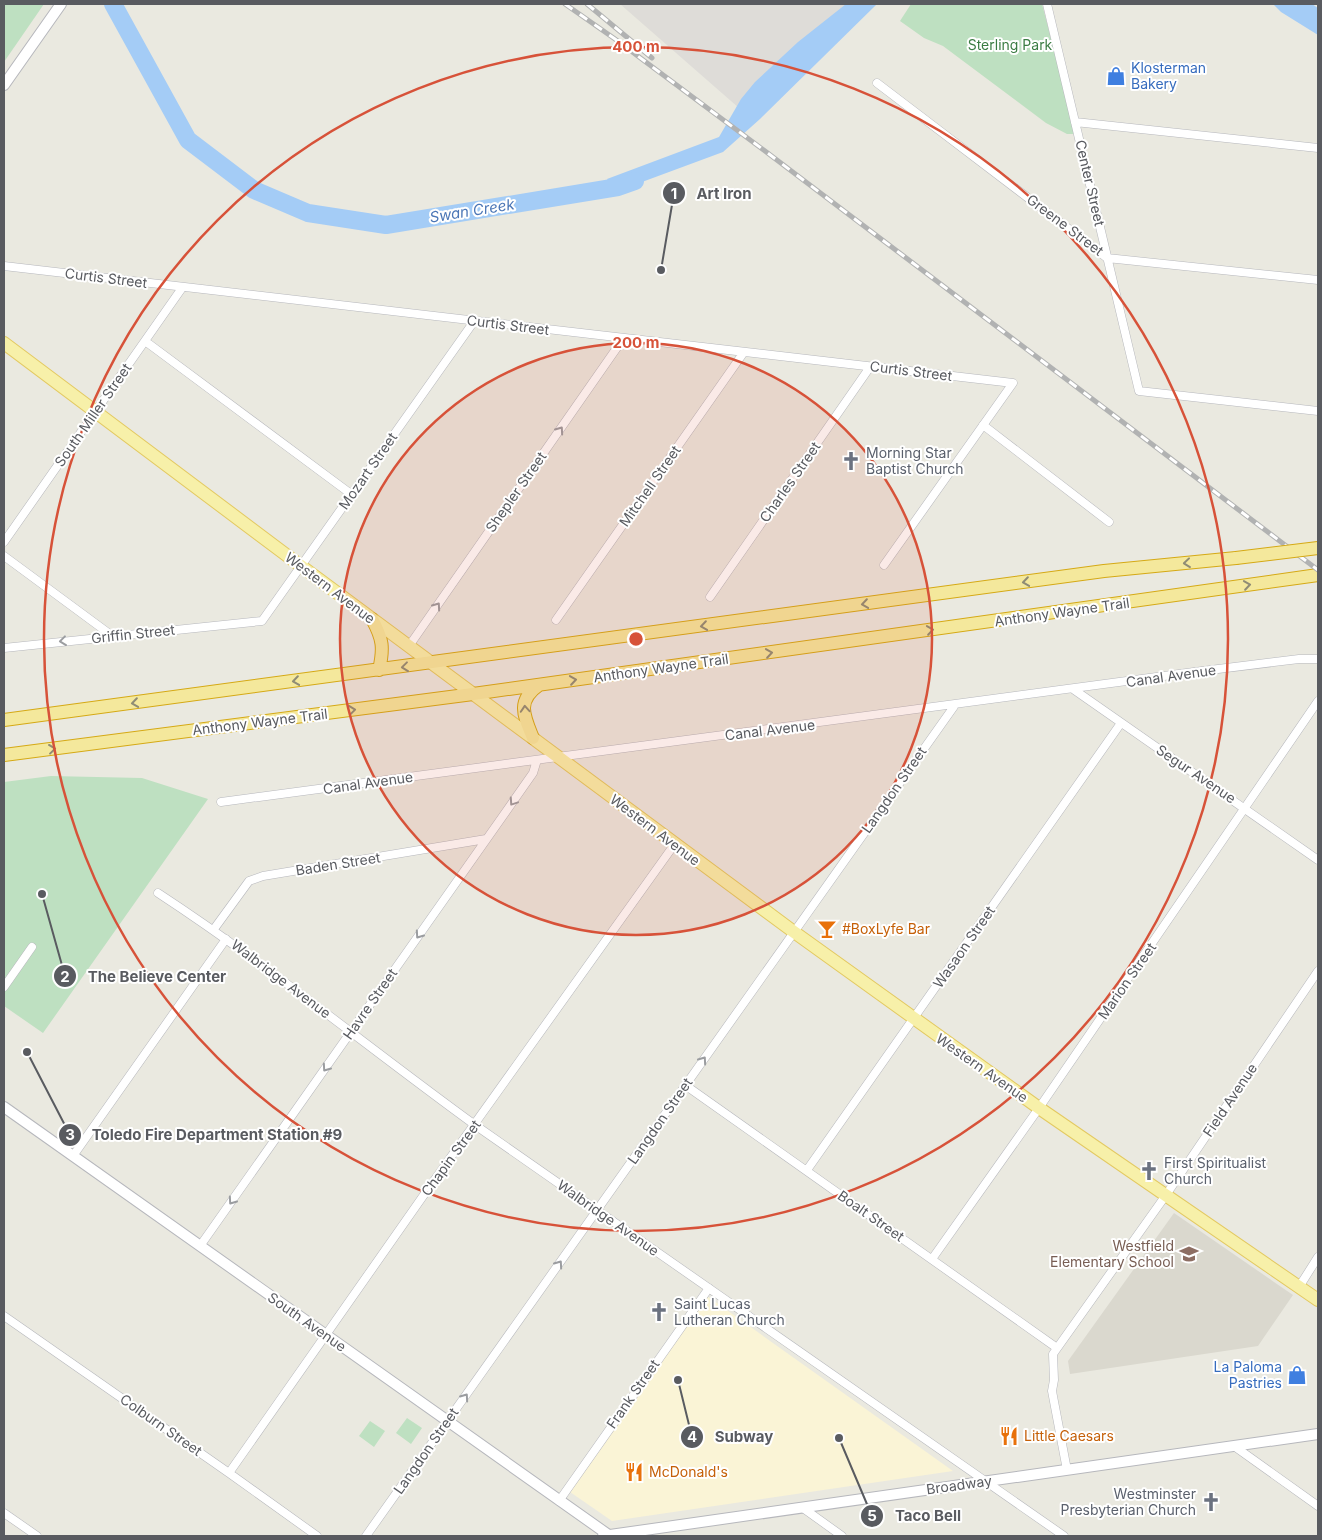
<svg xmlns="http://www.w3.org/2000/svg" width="1322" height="1540" font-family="Inter,sans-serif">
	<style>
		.commercial { fill: #faf4d6 }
		.industrial { fill: #dedcd8 }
		.education { fill: #dad8ce }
		.green { fill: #bee0c1 }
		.water { fill: #a4ccf6 }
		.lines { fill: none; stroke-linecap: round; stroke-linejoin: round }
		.river { stroke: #a4ccf6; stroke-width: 18 }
		.minor-casing { stroke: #b6b7bc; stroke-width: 9 }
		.tertiary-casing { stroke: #b6b7bc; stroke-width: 12 }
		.primary-casing { stroke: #e3c961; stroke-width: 14 }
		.trunk-casing { stroke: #d5a915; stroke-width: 14 }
		.minor { stroke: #fff; stroke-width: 8 }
		.tertiary { stroke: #fff; stroke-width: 10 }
		.primary { stroke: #f7f0a9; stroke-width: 12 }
		.trunk { stroke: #f4e89c; stroke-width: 12 }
		.rail-casing { stroke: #b1b2b2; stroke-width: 5 }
		.rail { stroke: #fff; stroke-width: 3; stroke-dasharray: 9; stroke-linecap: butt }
		.trunk-bridge-casing { stroke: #d5a915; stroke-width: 14; stroke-linecap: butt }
		.trunk-bridge { stroke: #f4e89c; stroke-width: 12 }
		.oneway { stroke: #9b9da0 }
		.oneway2 { stroke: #8f8c75 }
		.ring { fill: none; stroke: #d75239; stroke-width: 2.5 }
		.labels { text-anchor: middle; stroke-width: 4; stroke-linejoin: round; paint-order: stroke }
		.park-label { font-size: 14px; fill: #3b7c43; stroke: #fff }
		.shop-label { font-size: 14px; fill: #366cbe; stroke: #fff; text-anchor: start }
		.street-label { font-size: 14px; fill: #595b60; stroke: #fff }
		.worship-label { font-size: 14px; fill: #5b616d; stroke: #fff; text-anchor: start }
		.food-label { font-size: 14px; fill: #c56008; stroke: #fff; text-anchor: start }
		.education-label { font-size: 14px; fill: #785e54; stroke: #fff; text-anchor: end }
		.water-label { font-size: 15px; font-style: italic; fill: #4b76b6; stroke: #fff }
		.centre { fill: #d75239; stroke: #fff; stroke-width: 2.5 }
		.ring-label { font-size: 15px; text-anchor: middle; font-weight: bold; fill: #d75239; stroke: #fff; stroke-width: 4; stroke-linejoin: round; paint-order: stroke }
		.leader { fill: none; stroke: #595b60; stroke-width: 2 }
		.callout-dot { fill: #595b60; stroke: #fff; stroke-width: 2 }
		.mark-label { font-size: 15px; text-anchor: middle; font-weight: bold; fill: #fff }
		.callout-label { font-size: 15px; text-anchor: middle; font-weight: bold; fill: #595b60; stroke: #fff; stroke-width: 4; stroke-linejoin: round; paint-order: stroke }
	</style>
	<rect width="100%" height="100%" fill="#eae9e0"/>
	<path class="commercial" d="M707,1296l246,175 -341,50 -42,-29z"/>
	<path class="industrial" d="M620,4h257l-130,111z"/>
	<path class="education" d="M1174,1213l119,82 -35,51 -188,28 -2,-13z"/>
	<path class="green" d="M4,4h40l-40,58z
		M911,4h131l34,130h-9l-21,-11 -103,-77 -19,-8 -24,-17z
		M51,776l91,2 66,21 -165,234 -39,-27v-224z
		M407,1418l15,10 -11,16 -15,-11z
		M370,1421l15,10 -11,16 -15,-11z"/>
	<path class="water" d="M846,4h31l-117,115 -37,33 -108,40 -8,-13 112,-42 22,-38 14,-17 43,-40z
		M1273,4h39l6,4v27l-37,-23z"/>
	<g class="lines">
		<path class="river" d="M113,4l75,136 66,50 54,23 78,12 232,-38 17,-6"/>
		<g class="minor-casing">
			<path id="minor" d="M1047,4l92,387 179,20
				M877,83l230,175 211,22
				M1075,122l243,26
				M4,266l1009,117 -129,182
				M145,341l206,153
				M983,425l126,97
				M4,542l178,-254
				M4,556l107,79
				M710,597l160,-230
				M556,620l188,-268
				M409,646l214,-307
				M4,648l258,-27 213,-301
				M1073,689l245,171
				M221,802l973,-130 105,-13h19
				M158,893c110,72 211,155 317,232l589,411
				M214,929l35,-48 14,-5 223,-37
				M4,987l28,-40
				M685,1085l372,263
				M73,1156l153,-217
				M807,1170l314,-447
				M200,1246l305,-433 28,-40 4,-13
				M932,1259l107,-151 279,-407
				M1299,1287l19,-30
				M4,1316l225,157 88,63
				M1234,1446l84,60
				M1067,1470l-15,-79 2,-11 -1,-26 113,-159 152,-224
				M229,1473l199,-284 246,-344
				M559,1501l150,-213
				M803,1508l39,28
				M4,1513l33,23
				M366,1536l589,-831"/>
		</g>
		<g class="tertiary-casing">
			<path id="tertiary" d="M4,85l57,-81
				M4,1107l606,429
				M603,1536l715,-102"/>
		</g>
		<g class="primary-casing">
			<path id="primary" d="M4,343l297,223 493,366 245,176 279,192"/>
		</g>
		<g class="trunk-casing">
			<path id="trunk" d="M372,619c11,20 12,29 7,51
				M4,720l1100,-149 132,-13
				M533,738c-9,-22 -17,-37 6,-53
				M4,755l469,-61 845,-119"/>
		</g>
		<use href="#minor" class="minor"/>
		<use href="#tertiary" class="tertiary"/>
		<use href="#primary" class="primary"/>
		<use href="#trunk" class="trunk"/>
		<g class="rail-casing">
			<path id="rail" d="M565,4l50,35 150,112 553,419
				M587,4l65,54"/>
		</g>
		<use href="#rail" class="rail"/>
		<g class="trunk-bridge-casing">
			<path id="trunk-bridge" d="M1236,558l82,-10"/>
		</g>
		<use href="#trunk-bridge" class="trunk-bridge"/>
	</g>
	<defs><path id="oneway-chevron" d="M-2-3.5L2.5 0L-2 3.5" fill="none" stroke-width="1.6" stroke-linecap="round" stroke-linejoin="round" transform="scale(1.25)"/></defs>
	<g class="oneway">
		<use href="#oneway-chevron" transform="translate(560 430) rotate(-55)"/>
		<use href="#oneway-chevron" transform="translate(437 606) rotate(-55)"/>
		<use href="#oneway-chevron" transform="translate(63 641) rotate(173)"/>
		<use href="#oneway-chevron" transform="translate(513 802) rotate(124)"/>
		<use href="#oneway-chevron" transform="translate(419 935) rotate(125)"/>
		<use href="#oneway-chevron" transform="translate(703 1060) rotate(-55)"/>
		<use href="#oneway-chevron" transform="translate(326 1068) rotate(125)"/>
		<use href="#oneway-chevron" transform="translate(232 1201) rotate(125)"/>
		<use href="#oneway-chevron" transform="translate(559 1264) rotate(-55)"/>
		<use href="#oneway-chevron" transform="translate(465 1397) rotate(-55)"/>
	</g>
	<g class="oneway2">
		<use href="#oneway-chevron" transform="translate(1187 563) rotate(174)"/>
		<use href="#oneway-chevron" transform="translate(1026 582) rotate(172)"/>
		<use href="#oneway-chevron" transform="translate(1247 585) rotate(-8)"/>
		<use href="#oneway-chevron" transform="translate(865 604) rotate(172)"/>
		<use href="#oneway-chevron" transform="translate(704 626) rotate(172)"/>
		<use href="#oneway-chevron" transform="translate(930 630) rotate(-8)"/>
		<use href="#oneway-chevron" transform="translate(769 653) rotate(-8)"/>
		<use href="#oneway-chevron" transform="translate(405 667) rotate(173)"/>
		<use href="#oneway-chevron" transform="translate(573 680) rotate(-8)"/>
		<use href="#oneway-chevron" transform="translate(296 681) rotate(172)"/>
		<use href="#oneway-chevron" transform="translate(135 703) rotate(172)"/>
		<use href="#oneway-chevron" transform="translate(525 709) rotate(-94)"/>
		<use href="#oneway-chevron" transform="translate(352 710) rotate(-7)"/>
		<use href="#oneway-chevron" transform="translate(52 749) rotate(-7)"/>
	</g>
	<circle cx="636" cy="639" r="296" fill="#d75239" fill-opacity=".12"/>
	<g class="ring">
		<circle cx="636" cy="639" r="296"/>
		<circle cx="636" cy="639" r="592"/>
	</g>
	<defs>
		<g id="shop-bare" transform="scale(1.5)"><path d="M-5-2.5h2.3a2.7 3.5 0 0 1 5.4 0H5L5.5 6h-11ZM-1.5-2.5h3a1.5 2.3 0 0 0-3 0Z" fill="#3f7fe0" stroke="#fff" stroke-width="2.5" paint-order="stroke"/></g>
		<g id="church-bare" transform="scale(1.5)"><path d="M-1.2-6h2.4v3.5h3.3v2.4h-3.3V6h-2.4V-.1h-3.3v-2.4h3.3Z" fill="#6b7280" stroke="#fff" stroke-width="2.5" paint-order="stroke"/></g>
		<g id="bar-bare" transform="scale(1.5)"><path d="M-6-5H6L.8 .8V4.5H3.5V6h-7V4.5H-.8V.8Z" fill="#e8710a" stroke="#fff" stroke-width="2.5" paint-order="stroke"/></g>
		<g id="school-bare" transform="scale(1.5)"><path d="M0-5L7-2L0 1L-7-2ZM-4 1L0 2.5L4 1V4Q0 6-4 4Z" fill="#8d6e63" stroke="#fff" stroke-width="2.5" paint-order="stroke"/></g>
		<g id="restaurant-bare" transform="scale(1.5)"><path d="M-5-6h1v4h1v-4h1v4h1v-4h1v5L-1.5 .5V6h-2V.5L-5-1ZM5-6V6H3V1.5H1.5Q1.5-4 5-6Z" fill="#e8710a" stroke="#fff" stroke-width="2.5" paint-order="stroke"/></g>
	</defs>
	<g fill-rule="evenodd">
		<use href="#shop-bare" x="1116" y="76"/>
		<use href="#church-bare" x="851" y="461"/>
		<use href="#bar-bare" x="827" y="929"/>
		<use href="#church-bare" x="1149" y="1171"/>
		<use href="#school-bare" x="1189" y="1254"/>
		<use href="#church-bare" x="659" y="1312"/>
		<use href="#shop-bare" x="1297" y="1375"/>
		<use href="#restaurant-bare" x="1009" y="1436"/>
		<use href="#restaurant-bare" x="634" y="1472"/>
		<use href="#church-bare" x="1211" y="1502"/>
	</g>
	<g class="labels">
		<g class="park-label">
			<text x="1010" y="50">Sterling Park</text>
		</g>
		<g class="shop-label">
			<text x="1131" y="73">Klosterman<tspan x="1131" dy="16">Bakery</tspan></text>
			<text x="1282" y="1372" text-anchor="end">La Paloma<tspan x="1282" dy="16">Pastries</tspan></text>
		</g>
		<g class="street-label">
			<text transform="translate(1090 183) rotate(77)" y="5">Center Street</text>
			<text transform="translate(1065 225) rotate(37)" y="5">Greene Street</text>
			<text transform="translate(106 278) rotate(7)" y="5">Curtis Street</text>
			<text transform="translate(508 325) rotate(7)" y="5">Curtis Street</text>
			<text transform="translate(911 371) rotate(7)" y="5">Curtis Street</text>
			<text transform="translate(93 415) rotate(-55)" y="5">South Miller Street</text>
			<text transform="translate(368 471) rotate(-55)" y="5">Mozart Street</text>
			<text transform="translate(790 482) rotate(-55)" y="5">Charles Street</text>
			<text transform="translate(650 486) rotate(-55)" y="5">Mitchell Street</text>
			<text transform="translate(516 492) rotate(-55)" y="5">Shepler Street</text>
			<text transform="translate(330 588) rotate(37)" y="5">Western Avenue</text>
			<text transform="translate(1062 612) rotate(-8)" y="5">Anthony Wayne Trail</text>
			<text transform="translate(133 634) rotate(-6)" y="5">Griffin Street</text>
			<text transform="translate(661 668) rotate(-8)" y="5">Anthony Wayne Trail</text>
			<text transform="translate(1171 676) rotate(-8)" y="5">Canal Avenue</text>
			<text transform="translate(260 722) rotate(-7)" y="5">Anthony Wayne Trail</text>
			<text transform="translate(770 730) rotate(-7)" y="5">Canal Avenue</text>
			<text transform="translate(1196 774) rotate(34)" y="5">Segur Avenue</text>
			<text transform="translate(368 783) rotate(-8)" y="5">Canal Avenue</text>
			<text transform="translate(894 790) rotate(-55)" y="5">Langdon Street</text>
			<text transform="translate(655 830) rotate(37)" y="5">Western Avenue</text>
			<text transform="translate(338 864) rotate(-9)" y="5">Baden Street</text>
			<text transform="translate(964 947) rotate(-55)" y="5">Wasaon Street</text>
			<text transform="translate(281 979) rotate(37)" y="5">Walbridge Avenue</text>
			<text transform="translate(1127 981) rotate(-55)" y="5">Marion Street</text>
			<text transform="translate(370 1004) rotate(-55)" y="5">Havre Street</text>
			<text transform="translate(982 1068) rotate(35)" y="5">Western Avenue</text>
			<text transform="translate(1230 1100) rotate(-56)" y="5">Field Avenue</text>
			<text transform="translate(660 1121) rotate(-55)" y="5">Langdon Street</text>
			<text transform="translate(451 1158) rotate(-54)" y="5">Chapin Street</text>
			<text transform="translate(871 1216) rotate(35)" y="5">Boalt Street</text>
			<text transform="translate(608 1218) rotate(35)" y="5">Walbridge Avenue</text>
			<text transform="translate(307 1322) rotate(35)" y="5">South Avenue</text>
			<text transform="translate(633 1394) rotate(-55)" y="5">Frank Street</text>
			<text transform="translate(161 1425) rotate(35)" y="5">Colburn Street</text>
			<text transform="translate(426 1451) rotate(-55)" y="5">Langdon Street</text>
			<text transform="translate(959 1485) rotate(-8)" y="5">Broadway</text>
		</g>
		<g class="worship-label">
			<text x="866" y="458">Morning Star<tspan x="866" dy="16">Baptist Church</tspan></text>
			<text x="1164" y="1168">First Spiritualist<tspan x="1164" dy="16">Church</tspan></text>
			<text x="674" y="1309">Saint Lucas<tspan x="674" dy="16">Lutheran Church</tspan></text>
			<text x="1196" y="1499" text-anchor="end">Westminster<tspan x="1196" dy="16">Presbyterian Church</tspan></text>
		</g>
		<g class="food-label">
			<text x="842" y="934">#BoxLyfe Bar</text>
			<text x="1024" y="1441">Little Caesars</text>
			<text x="649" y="1477">McDonald's</text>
		</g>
		<g class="education-label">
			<text x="1174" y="1251">Westfield<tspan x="1174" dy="16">Elementary School</tspan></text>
		</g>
		<g class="water-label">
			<text transform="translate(472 211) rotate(-9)" y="5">Swan Creek</text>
		</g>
	</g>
	<circle cx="636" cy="639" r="8" class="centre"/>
	<g class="ring-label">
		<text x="636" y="52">400 m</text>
		<text x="636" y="348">200 m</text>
	</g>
	<path class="leader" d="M661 270L674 193M42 894L65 976M27 1052L70 1135M678 1380L692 1437M839 1438L872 1516"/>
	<g class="callout-dot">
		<circle cx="661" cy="270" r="5"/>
		<circle cx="42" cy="894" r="5"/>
		<circle cx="27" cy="1052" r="5"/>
		<circle cx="678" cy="1380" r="5"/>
		<circle cx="839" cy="1438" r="5"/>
		<circle cx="674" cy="193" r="12"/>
		<circle cx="65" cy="976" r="12"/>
		<circle cx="70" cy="1135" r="12"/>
		<circle cx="692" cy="1437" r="12"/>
		<circle cx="872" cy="1516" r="12"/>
	</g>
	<g class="mark-label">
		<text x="674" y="199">1</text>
		<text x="65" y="982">2</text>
		<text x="70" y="1140">3</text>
		<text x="692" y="1442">4</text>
		<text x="872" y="1521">5</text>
	</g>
	<g class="callout-label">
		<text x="724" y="199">Art Iron</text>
		<text x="157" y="982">The Believe Center</text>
		<text x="217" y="1140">Toledo Fire Department Station #9</text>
		<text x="744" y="1442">Subway</text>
		<text x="928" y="1521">Taco Bell</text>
	</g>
	<rect width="1322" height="1540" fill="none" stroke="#595b60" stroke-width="10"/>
</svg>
